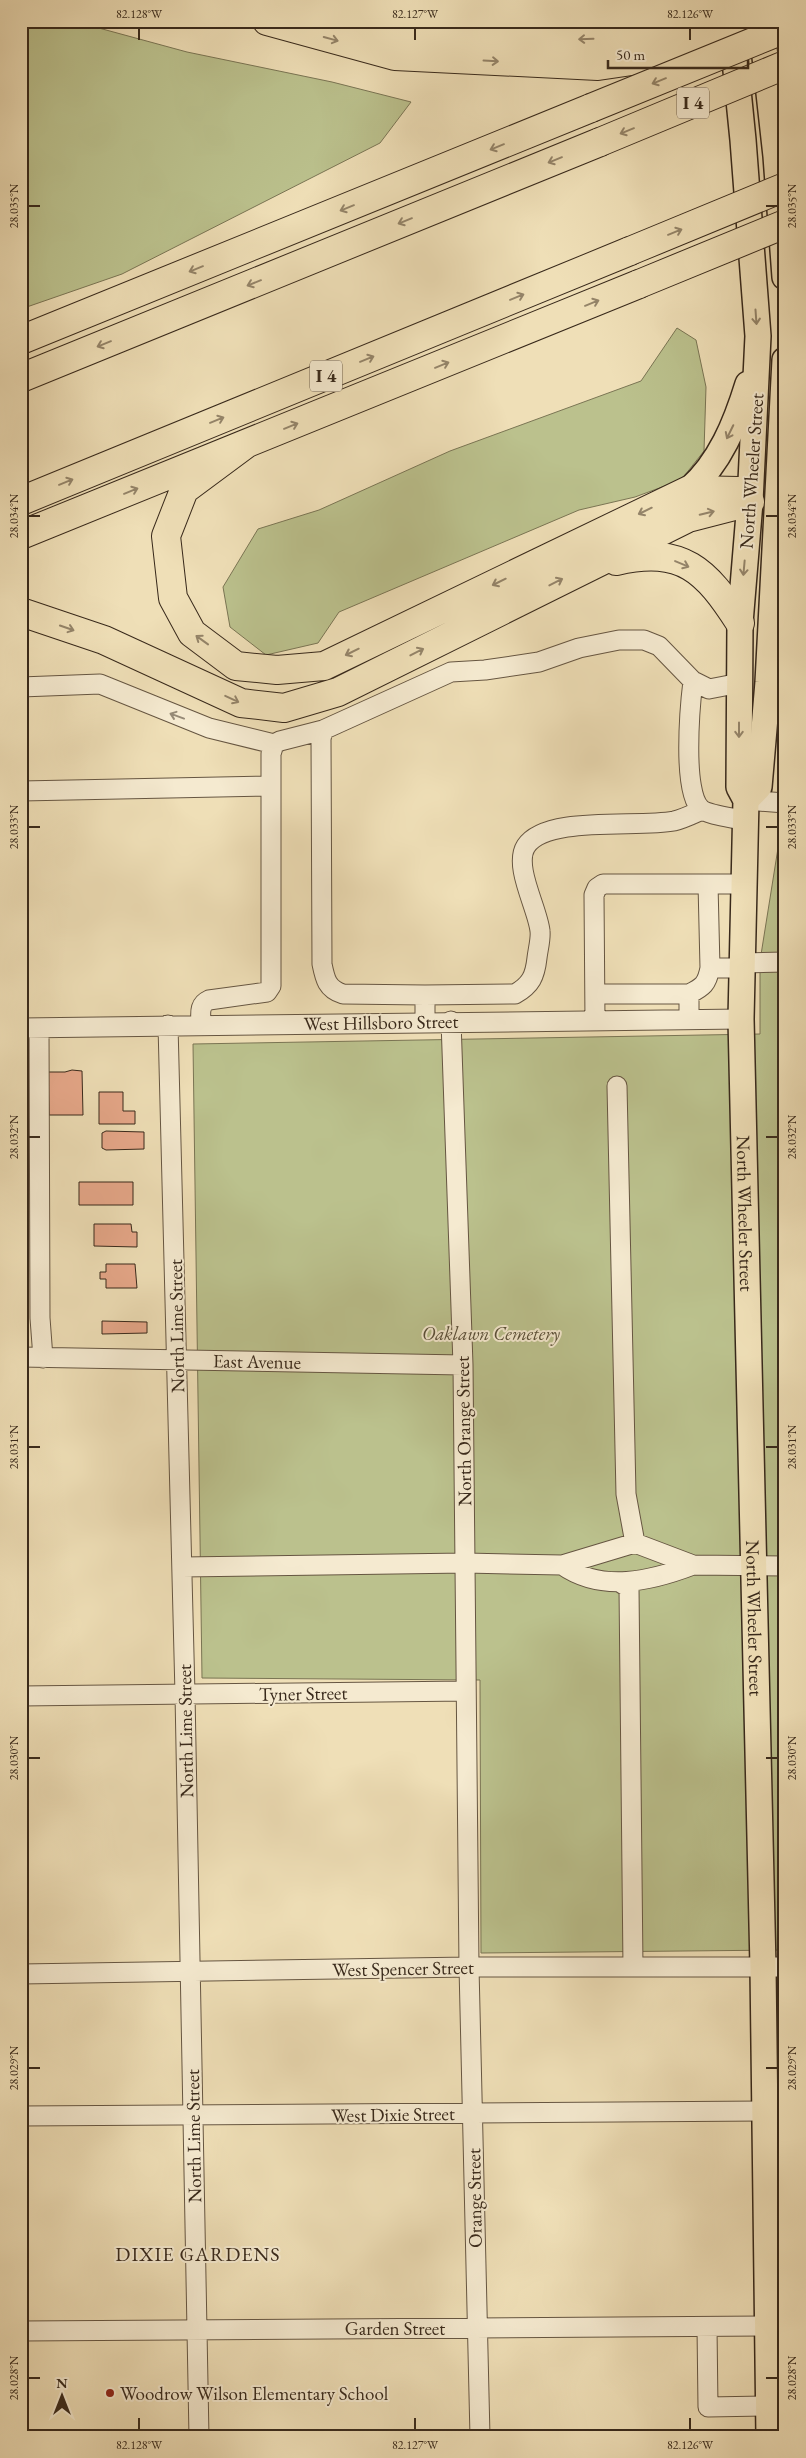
<svg xmlns="http://www.w3.org/2000/svg" width="806" height="2458" font-family="'EB Garamond',serif">
	<style>
		.green { fill: #bbc18d; stroke: #7a7554 }
		.building { fill: #e7a88a; stroke: #38291b }
		.lines { fill: none; stroke-linecap: round; stroke-linejoin: round }
		.minor-casing { stroke: #665642; stroke-width: 21 }
		.major-casing { stroke: #38291b; stroke-width: 28 }
		.highway-casing { stroke: #38291b; stroke-width: 30 }
		.minor { stroke: #f5ead0; stroke-width: 19 }
		.major { stroke: #efdfb7; stroke-width: 25 }
		.highway { stroke: #efdfb7; stroke-width: 28 }
		.highway-bridge-casing { stroke: #38291b; stroke-width: 30; stroke-linecap: butt }
		.highway-bridge { stroke: #efdfb7; stroke-width: 28 }
		.oneway { stroke: #948469 }
		.oneway2 { stroke: #968a76 }
		.ticks { fill: none; stroke: #38291b; stroke-width: 2 }
		.poi-dot { fill: #8f2418; stroke: #f5ead0; stroke-width: 2 }
		.labels { text-anchor: middle; stroke-width: 4; stroke-linejoin: round; paint-order: stroke }
		.shield { fill: #f5ead0; stroke: #716351; stroke-width: 1 }
		.shield-label { font-size: 18px; font-weight: bold; fill: #38291b }
		.street-label { font-size: 19px; fill: #38291b; stroke: #f5ead0 }
		.park-label { font-size: 19px; font-style: italic; fill: #594f38; stroke: #f5ead0 }
		.poi-label { font-size: 19px; fill: #38291b; stroke: #f5ead0; text-anchor: start }
		.neighbourhood-label { font-size: 20px; letter-spacing: 1px; fill: #38291b; stroke: #f5ead0 }
		.neatline { fill: none; stroke: #38291b; stroke-width: 2 }
		.ticks-label { font-size: 12px; text-anchor: middle; fill: #38291b }
	</style>
	<rect width="100%" height="100%" fill="#efdfb7"/>
	<filter id="stains"><feTurbulence type="fractalNoise" baseFrequency=".004" numOctaves="4"/><feColorMatrix values="0 0 0 0 .2 0 0 0 0 .09 0 0 0 0 .02 0 0 0 .5 -.17"/></filter>
	<radialGradient id="worn" r=".72"><stop offset=".6" stop-color="#630" stop-opacity="0"/><stop offset="1" stop-color="#630" stop-opacity=".3"/></radialGradient>
	<path class="green" d="M21,21h52l114,31 145,30 79,20 -31,41 -258,131 -101,35z
		M677,328l19,12 10,47 -2,64 -23,29 -46,17 -56,13 -240,102 -21,31 -52,12 -36,-28 -7,-40 35,-58 61,-19 131,-59 191,-70z
		M782,823h3v1127l-304,3 -1,-273 -278,-2 -9,-634 567,-10v-73z"/>
	<path class="building" d="M72,1070l10,1 1,44h-34l-1,-43h17z
		M99,1092h24v19h12v13h-36z
		M106,1131l38,1v17l-38,1 -4,-2v-15z
		M79,1182h54v23h-54z
		M94,1224h37l1,8h5v15l-43,-1z
		M106,1264h29l2,24h-31v-9h-6v-7h6z
		M102,1321l45,1v11l-45,1z"/>
	<g class="lines">
		<g class="minor-casing">
			<path id="minor" d="M693,681c-3,24 -11,112 8,128 7,6 34,9 45,12
				M21,687l79,-3 109,44 65,16
				M21,791l249,-5
				M746,800l39,3
				M708,884l2,84
				M742,963l43,-1
				M595,994h94v25
				M689,994c14,-7 18,-10 21,-26h32
				M425,995l90,-1c16,-9 20,-18 22,-36 1,-9 4,-19 3,-27 -2,-22 -27,-65 -14,-85 20,-31 112,-18 148,-25 9,-2 19,-7 28,-11
				M595,1020l-1,-125 3,-7 6,-4h141
				M451,1021l12,344 6,602 11,470
				M425,1022v-27l-82,-1c-16,-5 -18,-15 -21,-30l-1,-225 2,-9 128,-58 34,-2 54,-8 40,-14 40,-8h25l15,6 34,35 16,8 31,-6
				M168,1025l17,669 14,743
				M201,1025c0,-11 -3,-20 8,-25l58,-8 4,-6v-232l3,-10 6,-3 43,-11
				M21,1028l720,-9
				M39,1028l1,290 3,40
				M617,1086l9,408 9,49
				M21,1357l442,8
				M562,1565c40,28 89,16 131,0
				M182,1567l283,-4 97,2 73,-22 58,22 92,1
				M621,1583l8,5 4,379
				M21,1696l445,-5
				M21,1974l448,-7h316
				M21,2116l744,-5
				M707,2327l1,80 61,-1
				M21,2331l747,-5"/>
		</g>
		<g class="major-casing">
			<g id="major">
				<path d="M761,21l15,135 9,121"/>
				<path id="s1" d="M732,31l11,109 15,196 -8,166 -10,121 -1,164 7,13 -5,219 22,948 6,470"/>
				<path d="M689,490c31,-27 47,-67 59,-106"/>
				<path d="M746,800l13,-13 9,-105 17,-322"/>
			</g>
		</g>
		<g class="highway-casing">
			<path id="highway" d="M267,21l128,35 203,10 129,-19
				M361,21l116,22 203,-7 20,-15
				M693,34l64,-13
				M21,340l570,-232
				M21,378l579,-236
				M246,444l-62,46 -18,46 7,62 19,35 44,33 41,4 47,-4 365,-176 50,1 11,11
				M21,501l609,-250
				M21,535l618,-251
				M616,561c67,-15 90,9 124,62
				M21,612l83,28 137,63 43,5 54,-16 350,-174 62,-16"/>
		</g>
		<use href="#minor" class="minor"/>
		<use href="#major" class="major"/>
		<use href="#highway" class="highway"/>
		<g class="highway-bridge-casing">
			<path id="highway-bridge" d="M591,108l194,-79
				M600,142l185,-77
				M630,251l155,-64
				M639,284l146,-60"/>
		</g>
		<use href="#highway-bridge" class="highway-bridge"/>
	</g>
	<defs><path id="oneway-shaft" d="M-6 0H5M1.5-3L5.5 0L1.5 3" fill="none" stroke-width="1.6" stroke-linecap="round" stroke-linejoin="round" transform="scale(1.25)"/></defs>
	<g class="oneway">
		<use href="#oneway-shaft" transform="translate(331 39) rotate(15)"/>
		<use href="#oneway-shaft" transform="translate(586 39) rotate(178)"/>
		<use href="#oneway-shaft" transform="translate(491 61) rotate(3)"/>
		<use href="#oneway-shaft" transform="translate(659 81) rotate(158)"/>
		<use href="#oneway-shaft" transform="translate(627 131) rotate(158)"/>
		<use href="#oneway-shaft" transform="translate(497 147) rotate(158)"/>
		<use href="#oneway-shaft" transform="translate(555 160) rotate(158)"/>
		<use href="#oneway-shaft" transform="translate(347 208) rotate(158)"/>
		<use href="#oneway-shaft" transform="translate(405 221) rotate(158)"/>
		<use href="#oneway-shaft" transform="translate(675 232) rotate(-22)"/>
		<use href="#oneway-shaft" transform="translate(196 269) rotate(158)"/>
		<use href="#oneway-shaft" transform="translate(254 283) rotate(158)"/>
		<use href="#oneway-shaft" transform="translate(517 297) rotate(-22)"/>
		<use href="#oneway-shaft" transform="translate(592 303) rotate(-22)"/>
		<use href="#oneway-shaft" transform="translate(756 317) rotate(86)"/>
		<use href="#oneway-shaft" transform="translate(104 344) rotate(158)"/>
		<use href="#oneway-shaft" transform="translate(367 359) rotate(-22)"/>
		<use href="#oneway-shaft" transform="translate(442 365) rotate(-22)"/>
		<use href="#oneway-shaft" transform="translate(217 420) rotate(-22)"/>
		<use href="#oneway-shaft" transform="translate(291 426) rotate(-22)"/>
		<use href="#oneway-shaft" transform="translate(730 432) rotate(116)"/>
		<use href="#oneway-shaft" transform="translate(66 482) rotate(-22)"/>
		<use href="#oneway-shaft" transform="translate(131 491) rotate(-22)"/>
		<use href="#oneway-shaft" transform="translate(645 511) rotate(154)"/>
		<use href="#oneway-shaft" transform="translate(707 513) rotate(-14)"/>
		<use href="#oneway-shaft" transform="translate(682 564) rotate(23)"/>
		<use href="#oneway-shaft" transform="translate(744 568) rotate(95)"/>
		<use href="#oneway-shaft" transform="translate(499 582) rotate(154)"/>
		<use href="#oneway-shaft" transform="translate(556 582) rotate(-27)"/>
		<use href="#oneway-shaft" transform="translate(67 628) rotate(19)"/>
		<use href="#oneway-shaft" transform="translate(202 640) rotate(-144)"/>
		<use href="#oneway-shaft" transform="translate(352 652) rotate(154)"/>
		<use href="#oneway-shaft" transform="translate(417 652) rotate(-27)"/>
		<use href="#oneway-shaft" transform="translate(232 699) rotate(25)"/>
		<use href="#oneway-shaft" transform="translate(739 730) rotate(90)"/>
	</g>
	<use class="oneway2" href="#oneway-shaft" transform="translate(177 716) rotate(-160)"/>
	<path class="ticks" d="M139,28v12M415,28v12M690,28v12M28,206h12M766,206h12M28,516h12M766,516h12M28,827h12M766,827h12M28,1137h12M766,1137h12M28,1447h12M766,1447h12M28,1758h12M766,1758h12M28,2068h12M766,2068h12M28,2378h12M766,2378h12M139,2418v12M415,2418v12M690,2418v12"/>
	<circle class="poi-dot" cx="110" cy="2393" r="5"/>
	<g class="labels">
		<g class="shield">
			<rect x="677" y="87.5" width="32" height="31" rx="4"/>
			<rect x="310" y="360.5" width="32" height="31" rx="4"/>
		</g>
		<g class="shield-label">
			<text x="693" y="109">I 4</text>
			<text x="326" y="382">I 4</text>
		</g>
		<g class="street-label">
			<text transform="translate(751 471) rotate(-86)" y="7">North Wheeler Street</text>
			<text transform="translate(381 1022) rotate(-1)" y="7">West Hillsboro Street</text>
			<text dy="7" stroke="none"><textPath href="#s1" startOffset="1186">North Wheeler Street</textPath></text>
			<text transform="translate(176 1326) rotate(-91)" y="7">North Lime Street</text>
			<text transform="translate(257 1361) rotate(1)" y="7">East Avenue</text>
			<text transform="translate(463 1431) rotate(-91)" y="7">North Orange Street</text>
			<text dy="7" stroke="none"><textPath href="#s1" startOffset="1591">North Wheeler Street</textPath></text>
			<text transform="translate(303 1693) rotate(-1)" y="7">Tyner Street</text>
			<text transform="translate(185 1731) rotate(-91)" y="7">North Lime Street</text>
			<text transform="translate(403 1968) rotate(-1)" y="7">West Spencer Street</text>
			<text transform="translate(393 2114) rotate(-1)" y="7">West Dixie Street</text>
			<text transform="translate(193 2136) rotate(-91)" y="7">North Lime Street</text>
			<text transform="translate(474 2198) rotate(-91)" y="7">Orange Street</text>
			<text x="395" y="2335">Garden Street</text>
		</g>
		<g class="park-label">
			<text x="491" y="1340">Oaklawn Cemetery</text>
		</g>
		<g class="poi-label">
			<text x="120" y="2400">Woodrow Wilson Elementary School</text>
		</g>
		<g class="neighbourhood-label">
			<text x="198" y="2261">DIXIE GARDENS</text>
		</g>
	</g>
	<rect width="806" height="2458" fill="none" stroke="#efdfb7" stroke-width="55"/>
	<g transform="translate(62 2396)" stroke="#f5ead0" stroke-width="4" paint-order="stroke">
	<path d="M0-4L9 19L0 12L-9 19Z" fill="#38291b"/>
	<text y="-8" font-size="14" font-weight="bold" text-anchor="middle" fill="#38291b">N</text>
	</g>
	<path d="M608 60v8h140v-8" fill="none" stroke="#38291b" stroke-width="2.5"/>
	<text x="616" y="60" font-size="15" fill="#38291b" stroke="#f5ead0" stroke-width="4" paint-order="stroke">50 m</text>
	<rect x="28" y="28" width="750" height="2402" class="neatline"/>
	<g class="ticks-label">
		<text x="139" y="18">82.128°W</text>
		<text x="415" y="18">82.127°W</text>
		<text x="690" y="18">82.126°W</text>
		<text transform="translate(14 206) rotate(-90)" y="4">28.035°N</text>
		<text transform="translate(792 206) rotate(-90)" y="4">28.035°N</text>
		<text transform="translate(14 516) rotate(-90)" y="4">28.034°N</text>
		<text transform="translate(792 516) rotate(-90)" y="4">28.034°N</text>
		<text transform="translate(14 827) rotate(-90)" y="4">28.033°N</text>
		<text transform="translate(792 827) rotate(-90)" y="4">28.033°N</text>
		<text transform="translate(14 1137) rotate(-90)" y="4">28.032°N</text>
		<text transform="translate(792 1137) rotate(-90)" y="4">28.032°N</text>
		<text transform="translate(14 1447) rotate(-90)" y="4">28.031°N</text>
		<text transform="translate(792 1447) rotate(-90)" y="4">28.031°N</text>
		<text transform="translate(14 1758) rotate(-90)" y="4">28.030°N</text>
		<text transform="translate(792 1758) rotate(-90)" y="4">28.030°N</text>
		<text transform="translate(14 2068) rotate(-90)" y="4">28.029°N</text>
		<text transform="translate(792 2068) rotate(-90)" y="4">28.029°N</text>
		<text transform="translate(14 2378) rotate(-90)" y="4">28.028°N</text>
		<text transform="translate(792 2378) rotate(-90)" y="4">28.028°N</text>
		<text x="139" y="2449">82.128°W</text>
		<text x="415" y="2449">82.127°W</text>
		<text x="690" y="2449">82.126°W</text>
	</g>
	<rect width="100%" height="100%" filter="url(#stains)"/>
	<rect width="100%" height="100%" fill="url(#worn)"/>
</svg>
